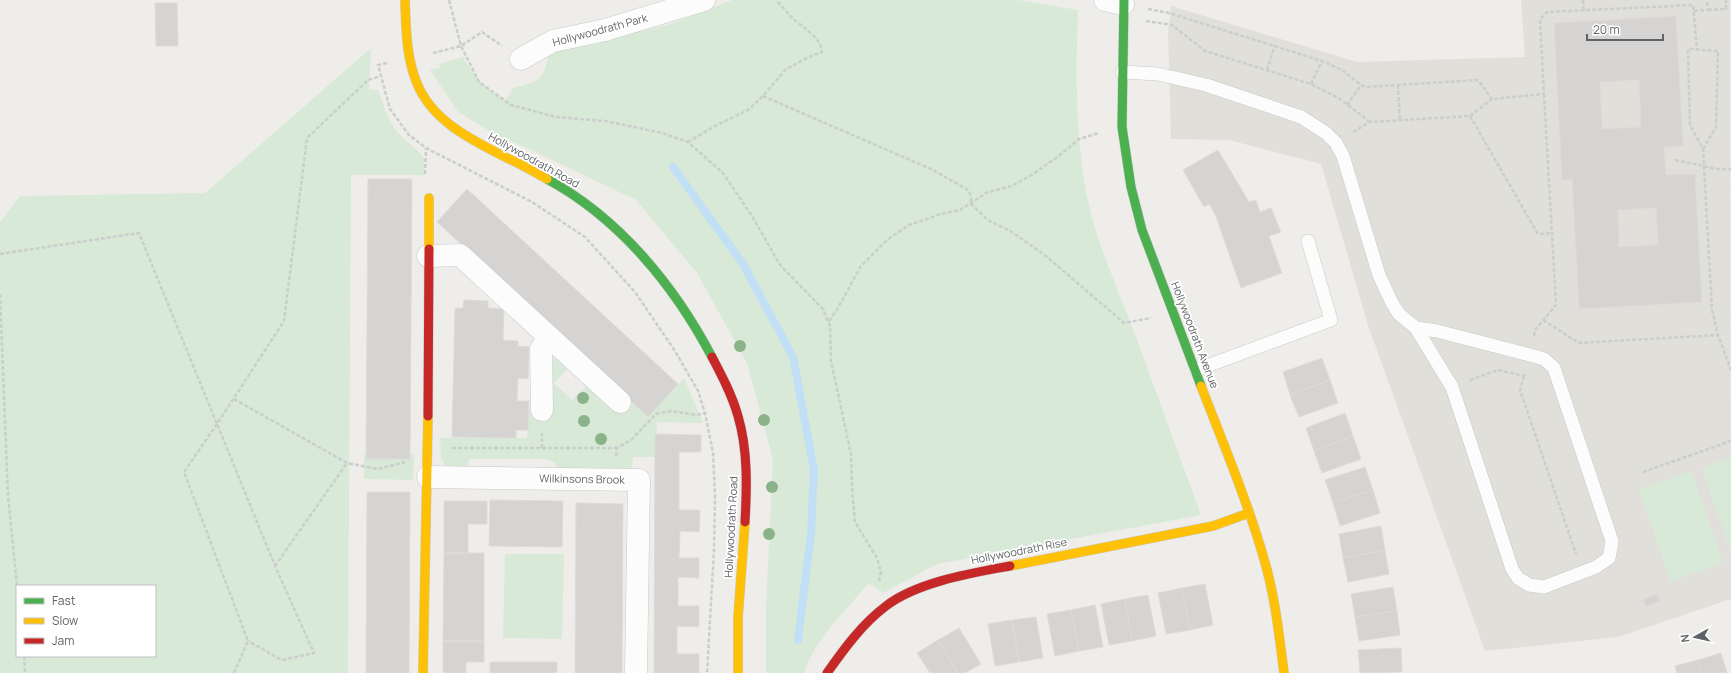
<svg xmlns="http://www.w3.org/2000/svg" width="1731" height="673" font-family="Manrope,sans-serif">
	<style>
		.education { fill: #e1dfda }
		.green { fill: #d9e9d7; fill-rule: evenodd }
		.lines { fill: none; stroke-linecap: round; stroke-linejoin: round }
		.stream { stroke: #c1e0f6; stroke-width: 8 }
		.building { fill: #d5d4d3; stroke: #dedcda; fill-rule: evenodd }
		.lane-casing { stroke: #c9c9ca; stroke-width: 14 }
		.street-casing { stroke: #c9c9ca; stroke-width: 23 }
		.fast-casing { stroke: #cacaca; stroke-width: 10 }
		.slow-casing { stroke: #cacaca; stroke-width: 10 }
		.jam-casing { stroke: #cacaca; stroke-width: 10 }
		.path { stroke: #cacecc; stroke-width: 2.5; stroke-dasharray: 4 2; stroke-linecap: butt }
		.lane { stroke: #fcfcfc; stroke-width: 13 }
		.street { stroke: #fcfcfc; stroke-width: 22 }
		.fast { stroke: #4caf50; stroke-width: 9 }
		.slow { stroke: #ffc107; stroke-width: 9 }
		.jam { stroke: #c62828; stroke-width: 9 }
		.tree { fill: #8bb38a }
		.labels { text-anchor: middle; stroke-width: 3.5; stroke-linejoin: round; paint-order: stroke }
		.street-label { font-size: 11px; fill: #5f6367; stroke: #fff }
	</style>
	<rect width="100%" height="100%" fill="#eeedea"/>
	<path class="education" d="M1521,0h209l1,599 -113,38 -133,14 -117,-326 -47,-161 -92,-24 -58,-1 -3,-109 3,-24 186,56 168,-5z"/>
	<path class="green" d="M732,0h286l60,10c-2,61 -3,121 8,181 9,49 31,96 49,143 22,60 44,121 66,181l-264,49 -54,29 -14,-10c-23,27 -54,56 -65,90h-38v-66l7,-147 -26,-97 -50,-90 -61,-73 -107,-51 -33,-14 -38,-23 -28,-42 10,-2 -1,-4 24,-7c14,23 18,30 43,43l7,-12c26,-7 31,-7 36,-35l122,-29z
		M371,48l-2,42h9l8,23 11,19 27,25 1,18h-74l-3,498h-348v-451l20,-26 185,-3zM17,586h138v70h-138z
		M547,359h16l7,7 -16,17 18,17 17,-17 44,14 17,16 34,-35 19,45 -46,-1 -1,35h-23l-1,14 -73,-1 -4,-7 -8,-4h-78l-1,10h-20l-7,-11 -1,-20h87l1,-28h18z
		M364,454l50,1 -1,25 -49,-1z
		M1731,457v95l-29,-84z
		M1691,471l32,92 -52,19 -32,-93z
		M505,554h59l-2,85 -59,-1z"/>
	<g class="lines">
		<path class="stream" d="M673,167l70,97 50,93 21,113 -3,63 -13,107"/>
	</g>
	<path class="building" d="M155,3h22l1,43h-22z
		M1676,16l7,130 -19,1 2,28 29,-1 7,128 -123,7 -7,-130 -10,1 -8,-157zM1639,80l2,47 -39,2 -2,-47zM1656,208l2,37 -39,2 -1,-37z
		M1218,150l31,52 7,-2 4,12 11,-4 10,24 -12,4 13,37 -41,15 -26,-74 -6,-10 -5,3 -21,-37z
		M368,179h44l-2,280h-44z
		M467,189l211,195 -30,33 -211,-195z
		M464,300l24,1v7l16,1 -1,31 15,1v5l11,1 -1,32 -10,-1 -1,23h12l-1,29h-12v8l-64,-1 3,-129h8z
		M1322,358l8,22 -40,15 -7,-23z
		M1330,380l8,23 -39,14 -9,-22z
		M1345,413l8,23 -39,15 -8,-23z
		M655,434l46,1v17h-22v58h21l-1,22 -19,-1 -1,27h20v20l-21,-1v29h21v21l-22,-1v28h22v19h-45z
		M1353,436l8,23 -39,14 -8,-22z
		M1365,467l8,23 -40,13 -8,-23z
		M1373,490l7,23 -40,13 -7,-23z
		M367,492h43l-1,181h-43z
		M490,500l73,1 -1,46 -73,-1z
		M444,501h43v23h-19v29h-24z
		M576,503l47,1 -1,169h-47z
		M1381,526l4,24 -42,8 -4,-24z
		M1385,550l4,24 -41,8 -5,-24z
		M444,553h40v88h-41z
		M1205,584l8,41 -23,5 -8,-42z
		M1393,587l4,24 -42,6 -4,-23z
		M1182,588l8,42 -24,4 -8,-41z
		M1657,594l3,7 -14,6 -3,-7z
		M1148,595l8,41 -24,5 -7,-42z
		M1125,599l7,42 -23,4 -8,-41z
		M1095,605l8,42 -24,4 -8,-41z
		M1071,610l8,41 -24,5 -8,-42z
		M1397,611l3,24 -41,6 -4,-24z
		M1036,617l7,41 -24,4 -7,-42z
		M1012,620l7,42 -24,4 -7,-42z
		M959,628l22,36 -16,9h-7l-20,-33z
		M938,640l20,33h-28l-13,-20z
		M443,641h41v21h-18v11h-23z
		M1401,648l1,24 -42,1 -2,-23z
		M1721,653l6,20h-25l-4,-13z
		M1698,660l4,13h-25l-2,-7z
		M490,662h67v11h-67z"/>
	<g class="lines">
		<g class="lane-casing">
			<path id="lane" d="M1122,72l36,2 48,11 95,32 25,16 10,10 7,13 36,119 13,28 7,11 17,14 36,59 60,182 6,9 11,7 15,2 52,-20 13,-9 3,-17 -58,-173 -10,-9 -14,-4 -93,-24 -21,-3
				M1196,370l135,-50 -23,-79"/>
		</g>
		<g class="street-casing">
			<path id="street" d="M1105,0l18,4
				M521,59l32,-18 52,-11 99,-30
				M428,256l32,-1 160,147
				M542,410l-1,-61 8,-12
				M428,477l211,3 -3,193"/>
		</g>
		<g class="fast-casing">
			<path id="fast" d="M1124,0l-2,127 9,60 11,43 59,156
				M547,179c72,39 127,106 165,178"/>
		</g>
		<g class="slow-casing">
			<path id="slow" d="M405,0c1,27 1,55 11,81 15,40 56,59 91,77 14,6 27,14 40,21
				M429,249v-51
				M1201,386c22,57 46,114 63,173 11,37 15,75 20,114
				M1010,566l203,-40 36,-13
				M423,673l5,-257
				M738,673v-55l7,-96"/>
		</g>
		<g class="jam-casing">
			<path id="jam" d="M712,357c10,19 20,38 26,59 10,34 9,71 7,106
				M428,416l1,-167
				M827,673c17,-24 35,-49 59,-67 31,-24 86,-33 124,-40"/>
		</g>
		<path class="path" d="M449,0l12,46 18,36 32,23 45,12 49,4 57,12 26,9 35,31 29,43 28,49 43,44 7,17 1,35 20,93 1,34 3,34 22,36 4,14 -2,10
			M1583,0l1,10
			M1148,9l21,4 153,48 20,9 19,15 5,2 112,-7 14,19
			M1708,10l18,-1v-9
			M1694,11l14,-1 -1,-10
			M1146,21l26,4 33,26 106,33 29,15 30,23
			M433,53l28,-7 21,-14 20,14
			M387,63l-9,2 12,44 19,26 17,13 106,54 53,35 50,55 40,59 23,40 7,22 8,40 2,43 -1,54 -7,123
			M1267,70l8,-25
			M1311,84l11,-23
			M1398,85l2,35
			M763,96l170,74 35,20 3,6v8l17,16 24,12 34,24 78,67 27,-5
			M1347,105l14,-20
			M1470,116l68,118 15,-1
			M1353,132l17,-10 100,-6 22,-17 52,-5 -4,-74 7,-8 146,-7 4,44
			M688,142l27,-16 33,-16 15,-14 23,-27 25,-13 11,-4c-1,-15 -21,-26 -31,-35 -5,-6 -10,-12 -15,-17
			M1703,149l13,-22 2,-76 -30,-2 2,76 13,24 9,161 6,25 13,35
			M1675,160l42,9h14
			M425,174l1,-26
			M0,254l139,-21 136,333 39,87 -32,7 -34,-19
			M0,294l8,202 9,90
			M1543,320l36,23 139,-8
			M829,321l9,-13 23,-42 26,-26 22,-15 32,-11 19,-4 28,-18 24,-6 21,-12 27,-19 19,-16 20,-6
			M1534,336l1,-6 21,-25 -12,-211
			M1524,376l-4,14 56,164
			M1470,380l28,-10 26,6 1,-2
			M234,399l113,64 31,6 27,-7
			M452,448h165
			M542,448v-15
			M616,456l1,-8 14,-8 25,-26 15,-3 26,4 8,-2
			M1643,472l88,-31
			M275,566l72,-103
			M24,656l1,17
			M234,673l14,-32 -64,-169 33,-48 67,-103 23,-183 61,-58 13,-4"/>
		<use href="#lane" class="lane"/>
		<use href="#street" class="street"/>
		<use href="#fast" class="fast"/>
		<use href="#slow" class="slow"/>
		<use href="#jam" class="jam"/>
	</g>
	<g class="tree">
		<circle cx="740" cy="346" r="6"/>
		<circle cx="583" cy="398" r="6"/>
		<circle cx="764" cy="420" r="6"/>
		<circle cx="584" cy="421" r="6"/>
		<circle cx="601" cy="439" r="6"/>
		<circle cx="772" cy="487" r="6"/>
		<circle cx="769" cy="534" r="6"/>
	</g>
	<g class="labels">
		<g class="street-label">
			<text transform="translate(600 30) rotate(-15)" y="4">Hollywoodrath Park</text>
			<text transform="translate(534 160) rotate(29)" y="4">Hollywoodrath Road</text>
			<text transform="translate(1195 335) rotate(69)" y="4">Hollywoodrath Avenue</text>
			<text transform="translate(582 479) rotate(1)" y="4">Wilkinsons Brook</text>
			<text transform="translate(731 527) rotate(-87)" y="4">Hollywoodrath Road</text>
			<text transform="translate(1019 551) rotate(-11)" y="4">Hollywoodrath Rise</text>
		</g>
	</g>
	<rect x="16" y="585" width="140" height="72" fill="#ffffff" stroke="#bfc1c2"/>
	<rect x="24" y="598" width="20" height="6" fill="#4caf50" stroke="#bfc1c2"/>
	<text x="52" y="605" font-size="12" fill="#5f6367">Fast</text>
	<rect x="24" y="618" width="20" height="6" fill="#ffc107" stroke="#bfc1c2"/>
	<text x="52" y="625" font-size="12" fill="#5f6367">Slow</text>
	<rect x="24" y="638" width="20" height="6" fill="#c62828" stroke="#bfc1c2"/>
	<text x="52" y="645" font-size="12" fill="#5f6367">Jam</text>
	<g transform="translate(1695 637) rotate(262)" stroke="#ffffff" stroke-width="3" paint-order="stroke">
	<path d="M0-3L7 15L0 10L-7 15Z" fill="#5f6367"/>
	<text y="-6" font-size="11" font-weight="bold" text-anchor="middle" fill="#5f6367">N</text>
	</g>
	<path d="M1587 34v6h76v-6" fill="none" stroke="#5f6367" stroke-width="2"/>
	<text x="1593" y="34" font-size="12" fill="#5f6367" stroke="#ffffff" stroke-width="3" paint-order="stroke">20 m</text>
</svg>
